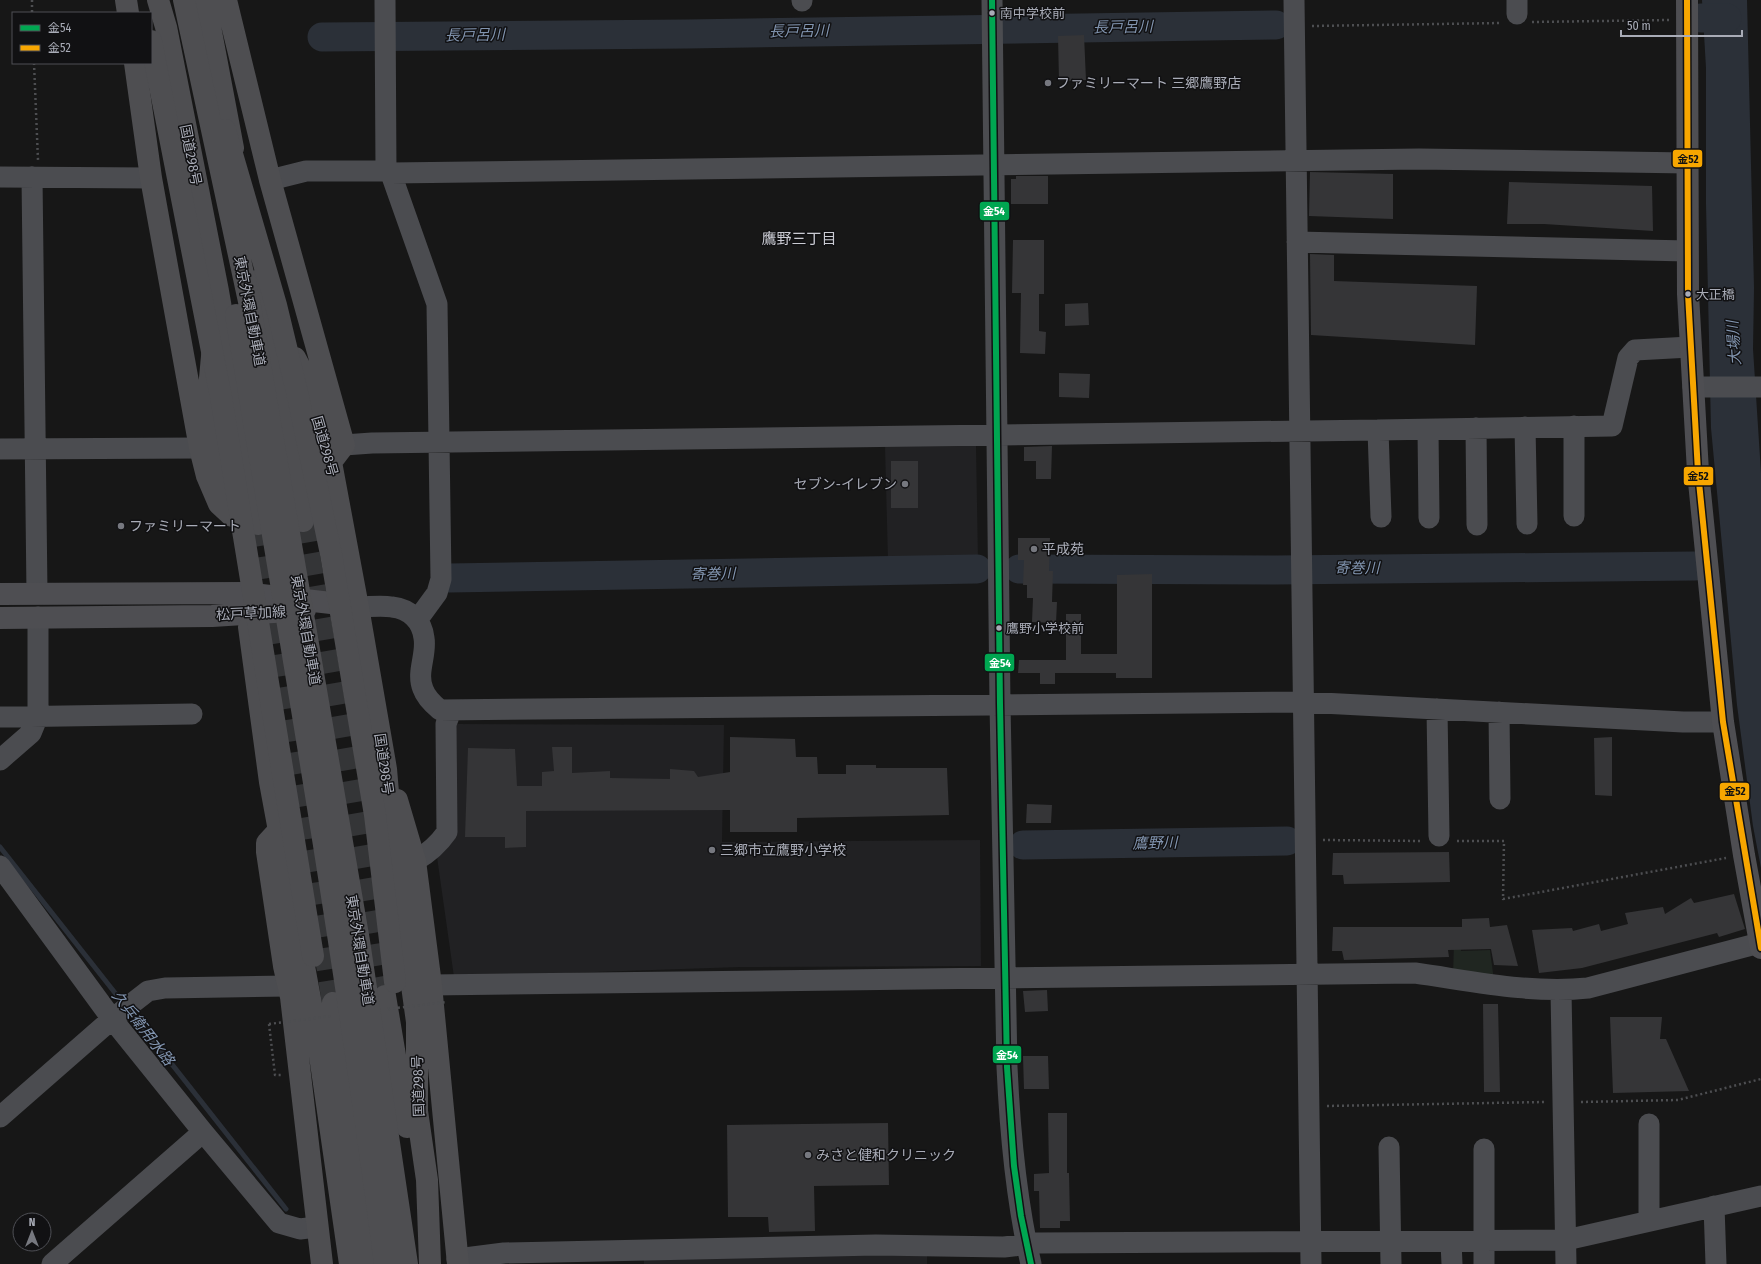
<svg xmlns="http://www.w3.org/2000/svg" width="1761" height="1264" font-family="'Fira Sans Condensed','Noto Sans JP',sans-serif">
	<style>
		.built { fill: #212123 }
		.green { fill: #202621 }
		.water { fill: #2b3038 }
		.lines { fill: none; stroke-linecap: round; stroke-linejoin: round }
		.stream { stroke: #2b3038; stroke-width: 5 }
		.river { stroke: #2b3038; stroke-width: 29 }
		.building { fill: #353537 }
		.highway-tunnel { stroke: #343537; stroke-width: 22; stroke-dasharray: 22 11; stroke-linecap: butt }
		.path { stroke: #4d4e51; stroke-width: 2.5; stroke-dasharray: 2 3; stroke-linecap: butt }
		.minor { stroke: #4b4c50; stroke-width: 21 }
		.major { stroke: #4e4e52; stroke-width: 22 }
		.highway { stroke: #4e4e51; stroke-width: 22 }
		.path-bridge { stroke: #4d4e51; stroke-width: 2.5; stroke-dasharray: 2 3; stroke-linecap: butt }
		.highway-bridge { stroke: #4e4e51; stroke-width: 22 }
		.bus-1-casing { stroke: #111113; stroke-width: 9 }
		.bus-2-casing { stroke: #111113; stroke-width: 9 }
		.bus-1 { stroke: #00a651; stroke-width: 6 }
		.bus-2 { stroke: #f7a600; stroke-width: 6 }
		.bus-dot { fill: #a9acb7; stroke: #111113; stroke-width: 1.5 }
		.poi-dot { fill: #76787f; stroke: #111113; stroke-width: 1.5 }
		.labels { text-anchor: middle; stroke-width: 3; stroke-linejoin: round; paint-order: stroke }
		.bus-label { font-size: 13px; fill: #a9acb7; stroke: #111113; text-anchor: start }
		.poi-label { font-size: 14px; fill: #a9acb7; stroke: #111113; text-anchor: start }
		.street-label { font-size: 14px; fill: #a9acb7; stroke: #111113 }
		.water-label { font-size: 15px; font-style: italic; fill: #8295b0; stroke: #111113 }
		.neighbourhood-label { font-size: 15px; fill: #cacbd3; stroke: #111113 }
		.line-badge { stroke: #111113; stroke-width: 1.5 }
		.badge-label { font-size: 11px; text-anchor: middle; font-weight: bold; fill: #fff }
		.pale-badge-label { font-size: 11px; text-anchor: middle; font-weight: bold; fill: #111 }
	</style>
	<rect width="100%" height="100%" fill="#171717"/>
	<path class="built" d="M885,446h91l2,115h-90z
		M455,724l269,1 -2,117 258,-2 1,126 -241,1 -286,10 -17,-120z
		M927,1254v10h-283v-6z"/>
	<path class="green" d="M1460,941l1,10 29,-1 4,31 -41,-5 1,-34z"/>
	<path class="water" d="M1702,0h45l7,288 -1,61 8,124v395l-8,-42 -16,-121 -26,-277 -5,-224v-136z"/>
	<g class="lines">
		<path class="stream" d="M0,847l123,156
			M130,1011l156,198"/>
		<path class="river" d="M1701,18h26
			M322,37l365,-3 589,-9
			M1019,569l256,1 420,-4
			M449,578l528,-9
			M1023,845l264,-4"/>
	</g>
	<path class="building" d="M1084,35l2,45 -27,1 -1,-45z
		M1310,172l83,2v45l-84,-3z
		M1016,176h32v28h-37v-25h5z
		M1509,182l143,4 1,45 -109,-7h-37z
		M1013,240h31v54h-5v37l7,1 -1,22 -25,-1 1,-60h-9z
		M1310,254l24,1v26l143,5 -2,59 -164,-10z
		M1088,303l1,22 -24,1v-22z
		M1059,373l31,1 -1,24 -30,-1z
		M1052,446l-1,33h-15v-18h-12v-14z
		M891,461h27v47h-27z
		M1018,538h32l-1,33h4l-1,31h5l-1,21 -24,-1 1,-24h-6v-13h-4l1,-25h-6z
		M1152,574v104h-36v-5h-61v11h-15v-11h-22l1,-13h47v-46h15v40h36v-79z
		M730,737l65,2 1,18h21l1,17h28v-9h30v3h71l2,47 -152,3v14h-67v-22l-204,1v36l-21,1v-11h-40l3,-89 47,1 2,37h25v-14l12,-1 -2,-24h20v26l38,-2v7l60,1v-10l24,2 4,6 32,-5z
		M1612,737v59l-17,-1 -1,-57z
		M1027,804l25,1 -1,18h-25z
		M1449,852l1,30 -106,2 -1,-9h-11l1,-22z
		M1734,894l11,35 -26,8 -2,-4 -135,35 -43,5 -7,-43 40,-2 1,3 26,-7 2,7 27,-7 -3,-11 38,-6 2,7 26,-16 3,5z
		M1489,918l1,9 17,-2 11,41 -24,-1 -3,-16 -43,1 1,7 -105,3 -2,-9h-10l1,-24h129v-8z
		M1047,990l1,21 -23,1 -2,-21z
		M1483,1004h15l2,88h-16z
		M1610,1017h52l-2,22h6l23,52 -76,2z
		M1023,1056h25l1,33h-25z
		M1048,1113h19v60h2l1,48h-10v7h-20l-1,-37h-5v-17l15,-1z
		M888,1123l1,62 -75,1 1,45 -46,1 -1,-15h-40l-1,-92z"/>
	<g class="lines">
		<path class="highway-tunnel" d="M303,521l82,475
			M258,524l75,479"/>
		<path class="path" d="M32,0v13
			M1532,22l137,-2
			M1312,26l189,-3
			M34,63l4,97
			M1323,840l99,1
			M1457,841h47l-1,58 223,-41
			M269,1024l6,51h7
			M1581,1102l97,-2 83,-21
			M1327,1106l217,-4"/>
		<path class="minor" d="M385,0l1,171
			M802,0v1
			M992,0l8,704 7,363c3,66 9,133 24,197
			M1294,0l17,1264
			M1517,14v-14
			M391,173l1028,-14 269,4
			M0,177l151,1
			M32,177l5,416
			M270,180l36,-9h84l47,133 4,275 -4,14 -19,26
			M1297,242l390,9
			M1693,387h68
			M1574,426v90
			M1525,427l2,97
			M1476,428l1,97
			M1378,430l3,87
			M1428,430l1,88
			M344,445l28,-2 1006,-13 234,-4 16,-68 7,-8 55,-3
			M0,449l200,-1
			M358,607c11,0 23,-2 34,0 18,2 30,14 32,31 3,17 -8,34 -1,51 3,9 11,16 17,21l863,-8 380,20h40
			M1437,709l2,127
			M1499,712l1,87
			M0,717l192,-3
			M0,760l31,-27 7,-17v-99
			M415,861c14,-8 23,-16 32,-29l-1,-108 5,-13
			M0,866l112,153 91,113 76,91 21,6 16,-2
			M431,985l984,-12c57,8 115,21 173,15l172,-45
			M1561,991l5,273
			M0,1117l112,-98 36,-28 17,-3 123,-2
			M1649,1124v96
			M1389,1147l2,117
			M1714,1206l2,58
			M1451,1242l1,22
			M457,1259l47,-6 372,-8 128,2 33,-4 529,-3 195,-44
			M52,1264l151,-132
			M1484,1264v-115"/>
		<path class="major" d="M1687,0l1,294 10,178 25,250 21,133 17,93
			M0,594l244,-1 113,13
			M0,618l212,-2 93,-6"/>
		<path class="highway" d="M126,0l2,13
			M158,0l8,27 52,264 40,233
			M205,0l28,148
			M226,0l44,180 74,265 -13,17
			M135,63l16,115 49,270 7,28 12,28 13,12
			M257,281l15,32
			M218,291l-10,109 18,89
			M259,296l44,225
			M295,358l9,17 27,87 27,145 28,162 6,71 25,182v89l10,69 3,84
			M249,627l21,155 48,260 32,222
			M397,800l18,61 16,124 27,279
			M279,830l-12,13v9l17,114 7,31 31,267
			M385,996l22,131
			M333,1003l37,261"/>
		<path class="path-bridge" d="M388,1009l59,-7
			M269,1024l63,-8"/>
		<path class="highway-bridge" d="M184,0l66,306 109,635 48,323
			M151,41l70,356 92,559
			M225,130l51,175 21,87 34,162 44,261 20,167
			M236,315c53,316 108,631 149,949"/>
		<g class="bus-1-casing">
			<path id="bus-1" d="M992,0l8,704 7,363 7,99 7,50 10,48"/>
		</g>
		<g class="bus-2-casing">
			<path id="bus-2" d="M1687,0l1,294 10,178 25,250 38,226"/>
		</g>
		<use href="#bus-1" class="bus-1"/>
		<use href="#bus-2" class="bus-2"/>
	</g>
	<g class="bus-dot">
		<circle cx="992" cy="13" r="3.5"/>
		<circle cx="1688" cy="294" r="3.5"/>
		<circle cx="999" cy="628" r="3.5"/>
	</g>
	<g class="poi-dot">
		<circle cx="1048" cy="83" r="4"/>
		<circle cx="905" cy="484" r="4"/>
		<circle cx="121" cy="526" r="4"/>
		<circle cx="1034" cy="549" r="4"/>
		<circle cx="712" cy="850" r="4"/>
		<circle cx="808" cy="1155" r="4"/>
	</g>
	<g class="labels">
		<g class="bus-label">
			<text x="1000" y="18">南中学校前</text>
			<text x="1696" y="299">大正橋</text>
			<text x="1006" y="633">鷹野小学校前</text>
		</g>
		<g class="poi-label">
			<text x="1056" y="88">ファミリーマート 三郷鷹野店</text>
			<text x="897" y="489" text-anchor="end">セブン-イレブン</text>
			<text x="129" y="531">ファミリーマート</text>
			<text x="1042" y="554">平成苑</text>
			<text x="720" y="855">三郷市立鷹野小学校</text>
			<text x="816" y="1160">みさと健和クリニック</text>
		</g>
		<g class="street-label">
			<text transform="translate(191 155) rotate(79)" y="5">国道298号</text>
			<text transform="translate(250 311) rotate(79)" y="5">東京外環自動車道</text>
			<text transform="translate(325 446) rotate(74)" y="5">国道298号</text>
			<text transform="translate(251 613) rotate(-3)" y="5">松戸草加線</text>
			<text transform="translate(306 630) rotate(80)" y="5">東京外環自動車道</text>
			<text transform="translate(384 764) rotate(82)" y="5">国道298号</text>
			<text transform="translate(360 950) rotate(81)" y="5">東京外環自動車道</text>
			<text transform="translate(418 1086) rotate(-92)" y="5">国道298号</text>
		</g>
		<g class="water-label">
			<text transform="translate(1123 27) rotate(-1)" y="5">長戸呂川</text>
			<text transform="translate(799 31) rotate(-1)" y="5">長戸呂川</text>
			<text transform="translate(475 35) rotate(-1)" y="5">長戸呂川</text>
			<text transform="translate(1734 343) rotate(-94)" y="5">大場川</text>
			<text x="1357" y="573">寄巻川</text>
			<text transform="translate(713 574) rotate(-1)" y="5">寄巻川</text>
			<text transform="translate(1155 843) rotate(-1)" y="5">鷹野川</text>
			<text transform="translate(143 1028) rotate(52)" y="5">久兵衛用水路</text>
		</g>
		<g class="neighbourhood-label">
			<text x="799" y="244">鷹野三丁目</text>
		</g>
	</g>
	<g class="line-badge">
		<rect x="1672" y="149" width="31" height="19" rx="4" fill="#f7a600"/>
		<rect x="979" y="201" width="31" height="20" rx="4" fill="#00a651"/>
		<rect x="1683" y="466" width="31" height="20" rx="4" fill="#f7a600"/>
		<rect x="984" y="653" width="31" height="19" rx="4" fill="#00a651"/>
		<rect x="1719" y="782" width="31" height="19" rx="4" fill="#f7a600"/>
		<rect x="992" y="1045" width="30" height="19" rx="4" fill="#00a651"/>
	</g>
	<g class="badge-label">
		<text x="994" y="215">金54</text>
		<text x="1000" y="667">金54</text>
		<text x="1007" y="1059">金54</text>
	</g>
	<g class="pale-badge-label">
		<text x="1688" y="163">金52</text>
		<text x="1698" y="480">金52</text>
		<text x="1735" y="795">金52</text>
	</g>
	<rect x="12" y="12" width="140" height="52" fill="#111113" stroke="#4e4f55"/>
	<rect x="20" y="25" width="20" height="6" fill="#00a651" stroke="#4e4f55"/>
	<text x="48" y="32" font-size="12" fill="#a9acb7">金54</text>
	<rect x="20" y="45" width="20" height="6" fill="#f7a600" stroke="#4e4f55"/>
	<text x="48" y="52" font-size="12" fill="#a9acb7">金52</text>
	<g transform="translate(32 1232)"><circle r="19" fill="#111113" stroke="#4e4f55"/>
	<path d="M0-3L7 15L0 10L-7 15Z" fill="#76787f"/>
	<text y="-6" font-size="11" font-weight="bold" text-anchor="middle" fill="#a9acb7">N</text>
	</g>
	<path d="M1621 30v6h121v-6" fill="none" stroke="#a9acb7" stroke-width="2"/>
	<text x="1627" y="30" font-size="12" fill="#a9acb7" stroke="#111113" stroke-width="3" paint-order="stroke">50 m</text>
</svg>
